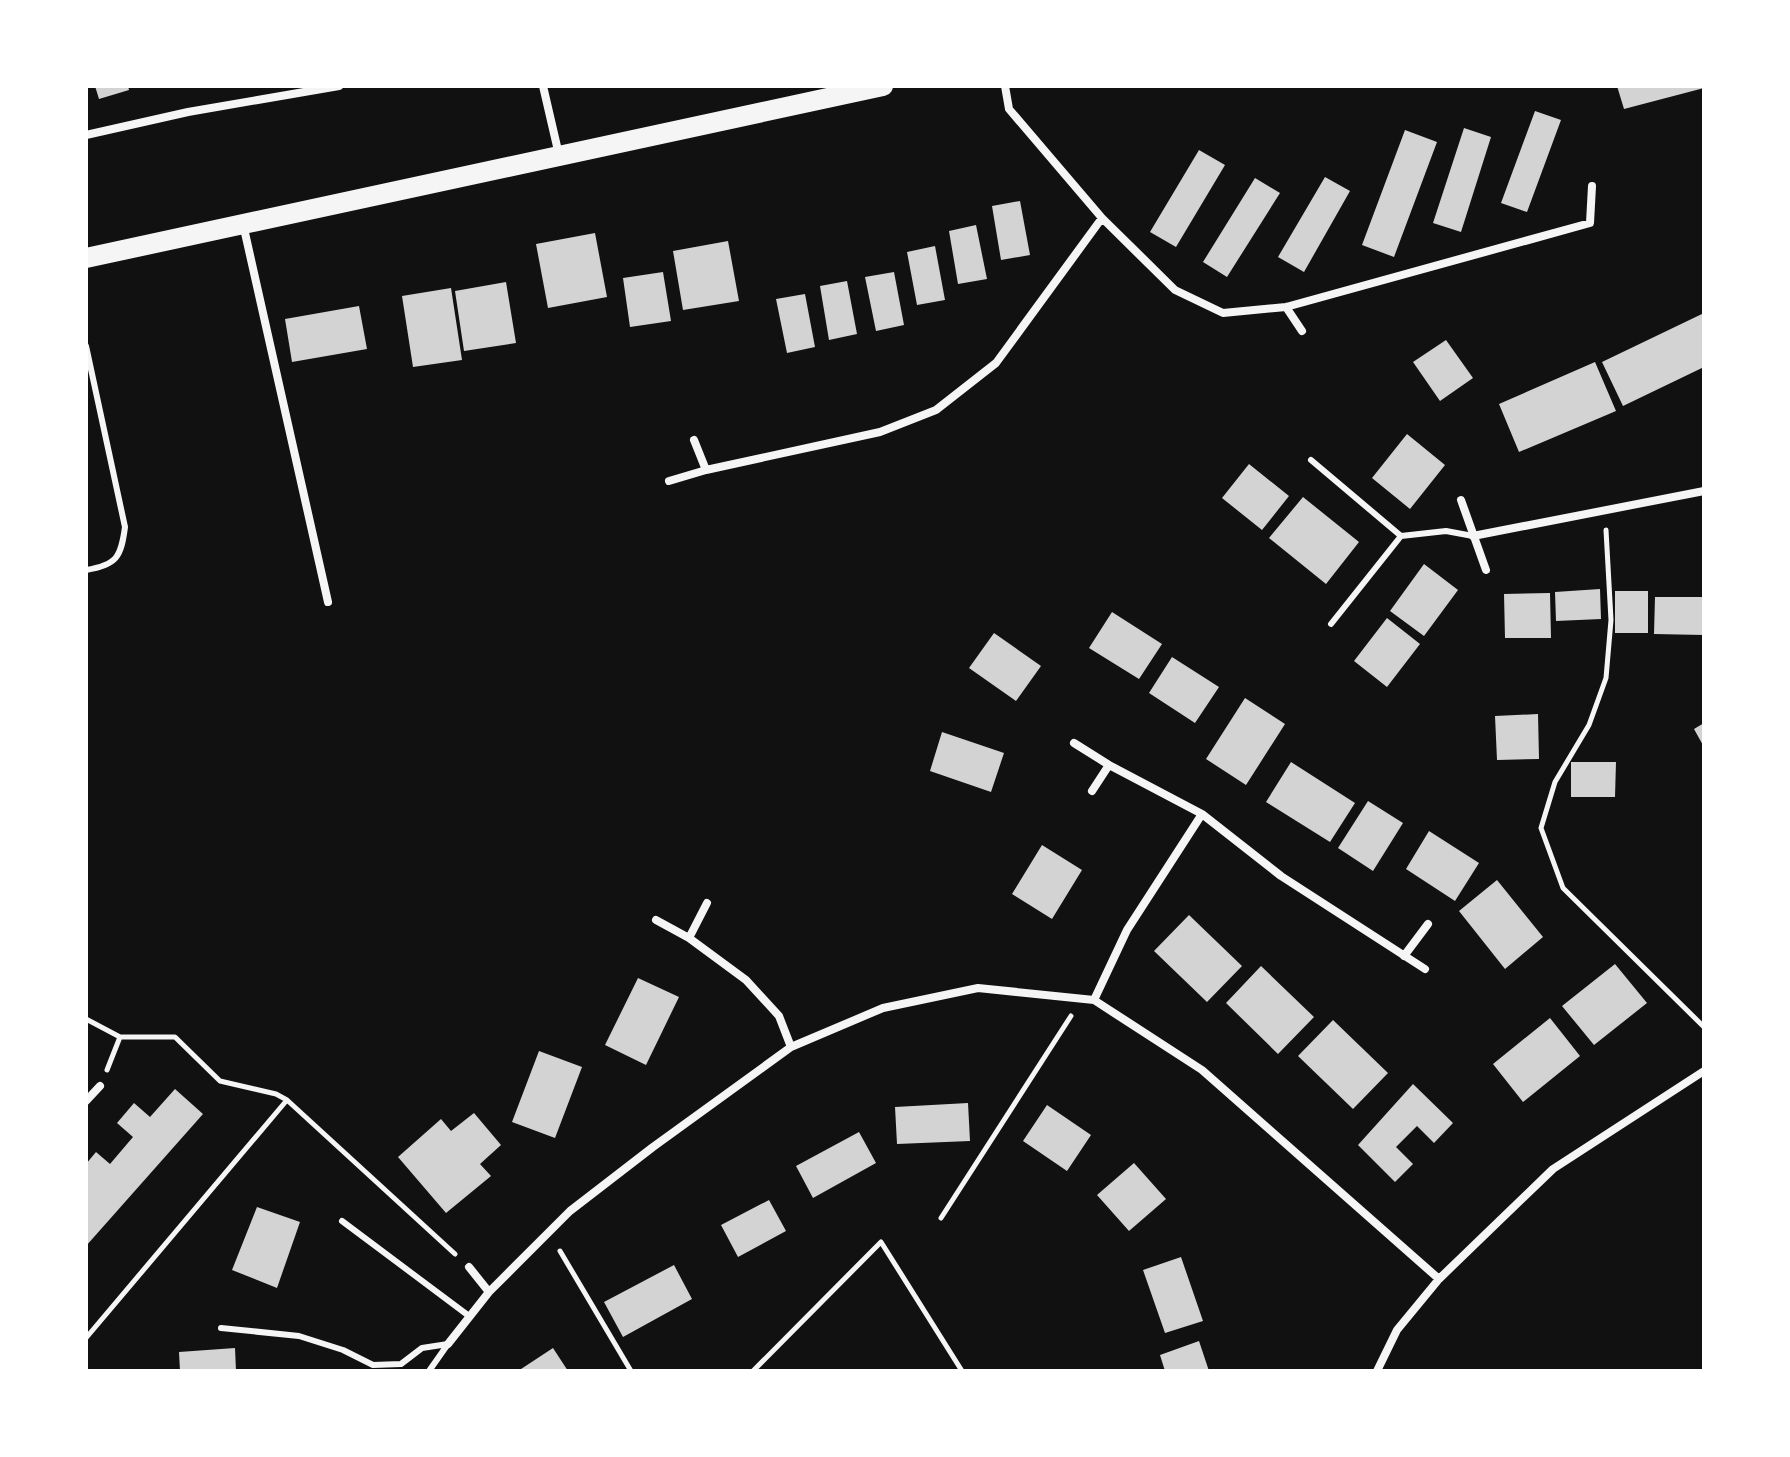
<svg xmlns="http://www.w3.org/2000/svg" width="1790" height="1457" font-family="'Roboto Condensed',sans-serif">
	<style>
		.building { fill: #d3d3d3 }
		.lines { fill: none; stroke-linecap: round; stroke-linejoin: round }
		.path { stroke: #f5f5f5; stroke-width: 5 }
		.service { stroke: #f5f5f5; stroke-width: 6 }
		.minor { stroke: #f5f5f5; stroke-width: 8 }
		.primary { stroke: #f5f5f5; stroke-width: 20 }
	</style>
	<rect width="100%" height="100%" fill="#111"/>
	<path class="building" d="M95,86h33l1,4 -30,9z
		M1617,86h87v2l-80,21z
		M1535,111l26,9 -34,92 -26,-9z
		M1464,128l27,9 -30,95 -28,-9z
		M1405,130l32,12 -43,115 -32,-12z
		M1199,150l26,15 -49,82 -26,-15z
		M1325,177l25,14 -46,81 -26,-15z
		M1255,178l25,15 -53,84 -24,-15z
		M1020,201l10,54 -29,5 -9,-54z
		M976,225l11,54 -29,5 -9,-53z
		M595,233l12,64 -59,11 -12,-64z
		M728,241l11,60 -56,9 -10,-59z
		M935,246l10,54 -28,5 -10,-53z
		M663,272l8,49 -41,6 -7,-49z
		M894,272l10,53 -28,6 -11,-54z
		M847,281l10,53 -28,6 -9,-54z
		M506,282l10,61 -52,8 -9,-60z
		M451,288l11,72 -49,7 -11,-71z
		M805,294l10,53 -28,6 -11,-54z
		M359,306l8,43 -75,13 -7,-43z
		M1704,313v54l-81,39 -21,-44z
		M1446,340l27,38 -33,23 -27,-39z
		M1595,362l21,49 -97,41 -20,-48z
		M1407,434l38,31 -35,44 -38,-31z
		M1249,464l40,32 -27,34 -40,-32z
		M1303,497l56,45 -33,42 -57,-46z
		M1424,564l34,26 -34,46 -34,-25z
		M1600,589l1,30 -45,2 -1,-29z
		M1615,591h33v42h-33z
		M1550,593l1,45h-46l-1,-44z
		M1655,597h49v38l-50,-1z
		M1112,612l50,32 -23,35 -50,-31z
		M1387,618l33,26 -33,43 -33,-26z
		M994,633l47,33 -25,35 -47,-33z
		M1172,657l47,30 -24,36 -46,-30z
		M1245,698l40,26 -39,61 -40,-26z
		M1538,714l1,45 -42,1 -2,-44z
		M1704,723v24l-10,-18z
		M942,732l62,21 -13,39 -61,-21z
		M1291,762l64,41 -25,39 -64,-40z
		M1571,762h45l-1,35h-44z
		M1368,801l35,22 -30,48 -35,-23z
		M1429,831l50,32 -24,38 -49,-32z
		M1042,845l40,25 -30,49 -40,-25z
		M1497,880l46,57 -38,32 -46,-58z
		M1189,915l53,51 -35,36 -53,-51z
		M1615,964l32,39 -53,42 -32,-39z
		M1261,966l53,51 -36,37 -52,-51z
		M638,978l41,19 -33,68 -41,-20z
		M1550,1018l30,38 -57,46 -30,-38z
		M1333,1020l55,53 -35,36 -55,-53z
		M539,1051l43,16 -27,71 -43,-16z
		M1413,1084l40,39 -19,20 -17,-17 -21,21 17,17 -18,18 -37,-37z
		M175,1089l28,25 -117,132v-82l10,-12 14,12 23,-27 -16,-14 17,-20 16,14z
		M968,1103l2,38 -73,3 -2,-37z
		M1047,1105l44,30 -24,36 -44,-30z
		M474,1113l27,32 -21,19 11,12 -45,37 -48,-56 43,-38 10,12z
		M859,1132l17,31 -63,35 -17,-32z
		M1134,1163l32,36 -37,32 -32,-36z
		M769,1200l17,31 -48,26 -17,-32z
		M257,1207l43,15 -23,66 -45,-18z
		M1181,1257l22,64 -38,12 -22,-63z
		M674,1265l18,34 -69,38 -19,-35z
		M1199,1341l10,30h-44l-5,-16z
		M235,1348l1,23h-56l-1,-19z
		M553,1348l15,23h-50z"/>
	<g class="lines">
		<path class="path" d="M1606,530l5,90 -5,58 -17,47 -34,57 -14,46 22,60 141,139
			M86,1019l34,18h55l45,44 56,13 11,6
			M107,1070l13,-33
			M941,1218l130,-202
			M560,1251l71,120
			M86,1338l201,-238 168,154
			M753,1371l128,-129 81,129"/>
		<path class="service" d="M86,346l39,181c-4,30 -8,38 -39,43
			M1311,460l90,76
			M1331,624l70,-88 45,-5 27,5
			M342,1221l127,95
			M221,1328l78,8 44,14 30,15 28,-1 21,-16 26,-4
			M429,1371l19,-27"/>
		<path class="minor" d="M543,86l16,69
			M1005,86l4,23 93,109 73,72 48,23 63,-6 304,-84 2,-37
			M86,135l102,-23 151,-26
			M243,224l85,378
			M1286,307l16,24
			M694,440l12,30
			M669,481l37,-11 174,-38 56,-22 60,-47 106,-145
			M1461,500l25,70
			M1473,536l231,-45
			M1074,743l35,22 93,49 79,62 144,93
			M1092,791l17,-26
			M656,920l33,18 57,42 33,36 12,31
			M689,938l18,-35
			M1404,956l24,-32
			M1094,1000l33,-70 75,-116
			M86,1101l14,-15
			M469,1267l20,25
			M448,1344l41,-52 81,-81 83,-64 138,-100 92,-39 95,-20 116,12 108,70 237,209
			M1377,1371l20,-41 42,-51 114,-110 151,-98"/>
		<path class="primary" d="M86,258l797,-172"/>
	</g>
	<rect width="1790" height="1457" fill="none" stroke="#ffffff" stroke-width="176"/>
</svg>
